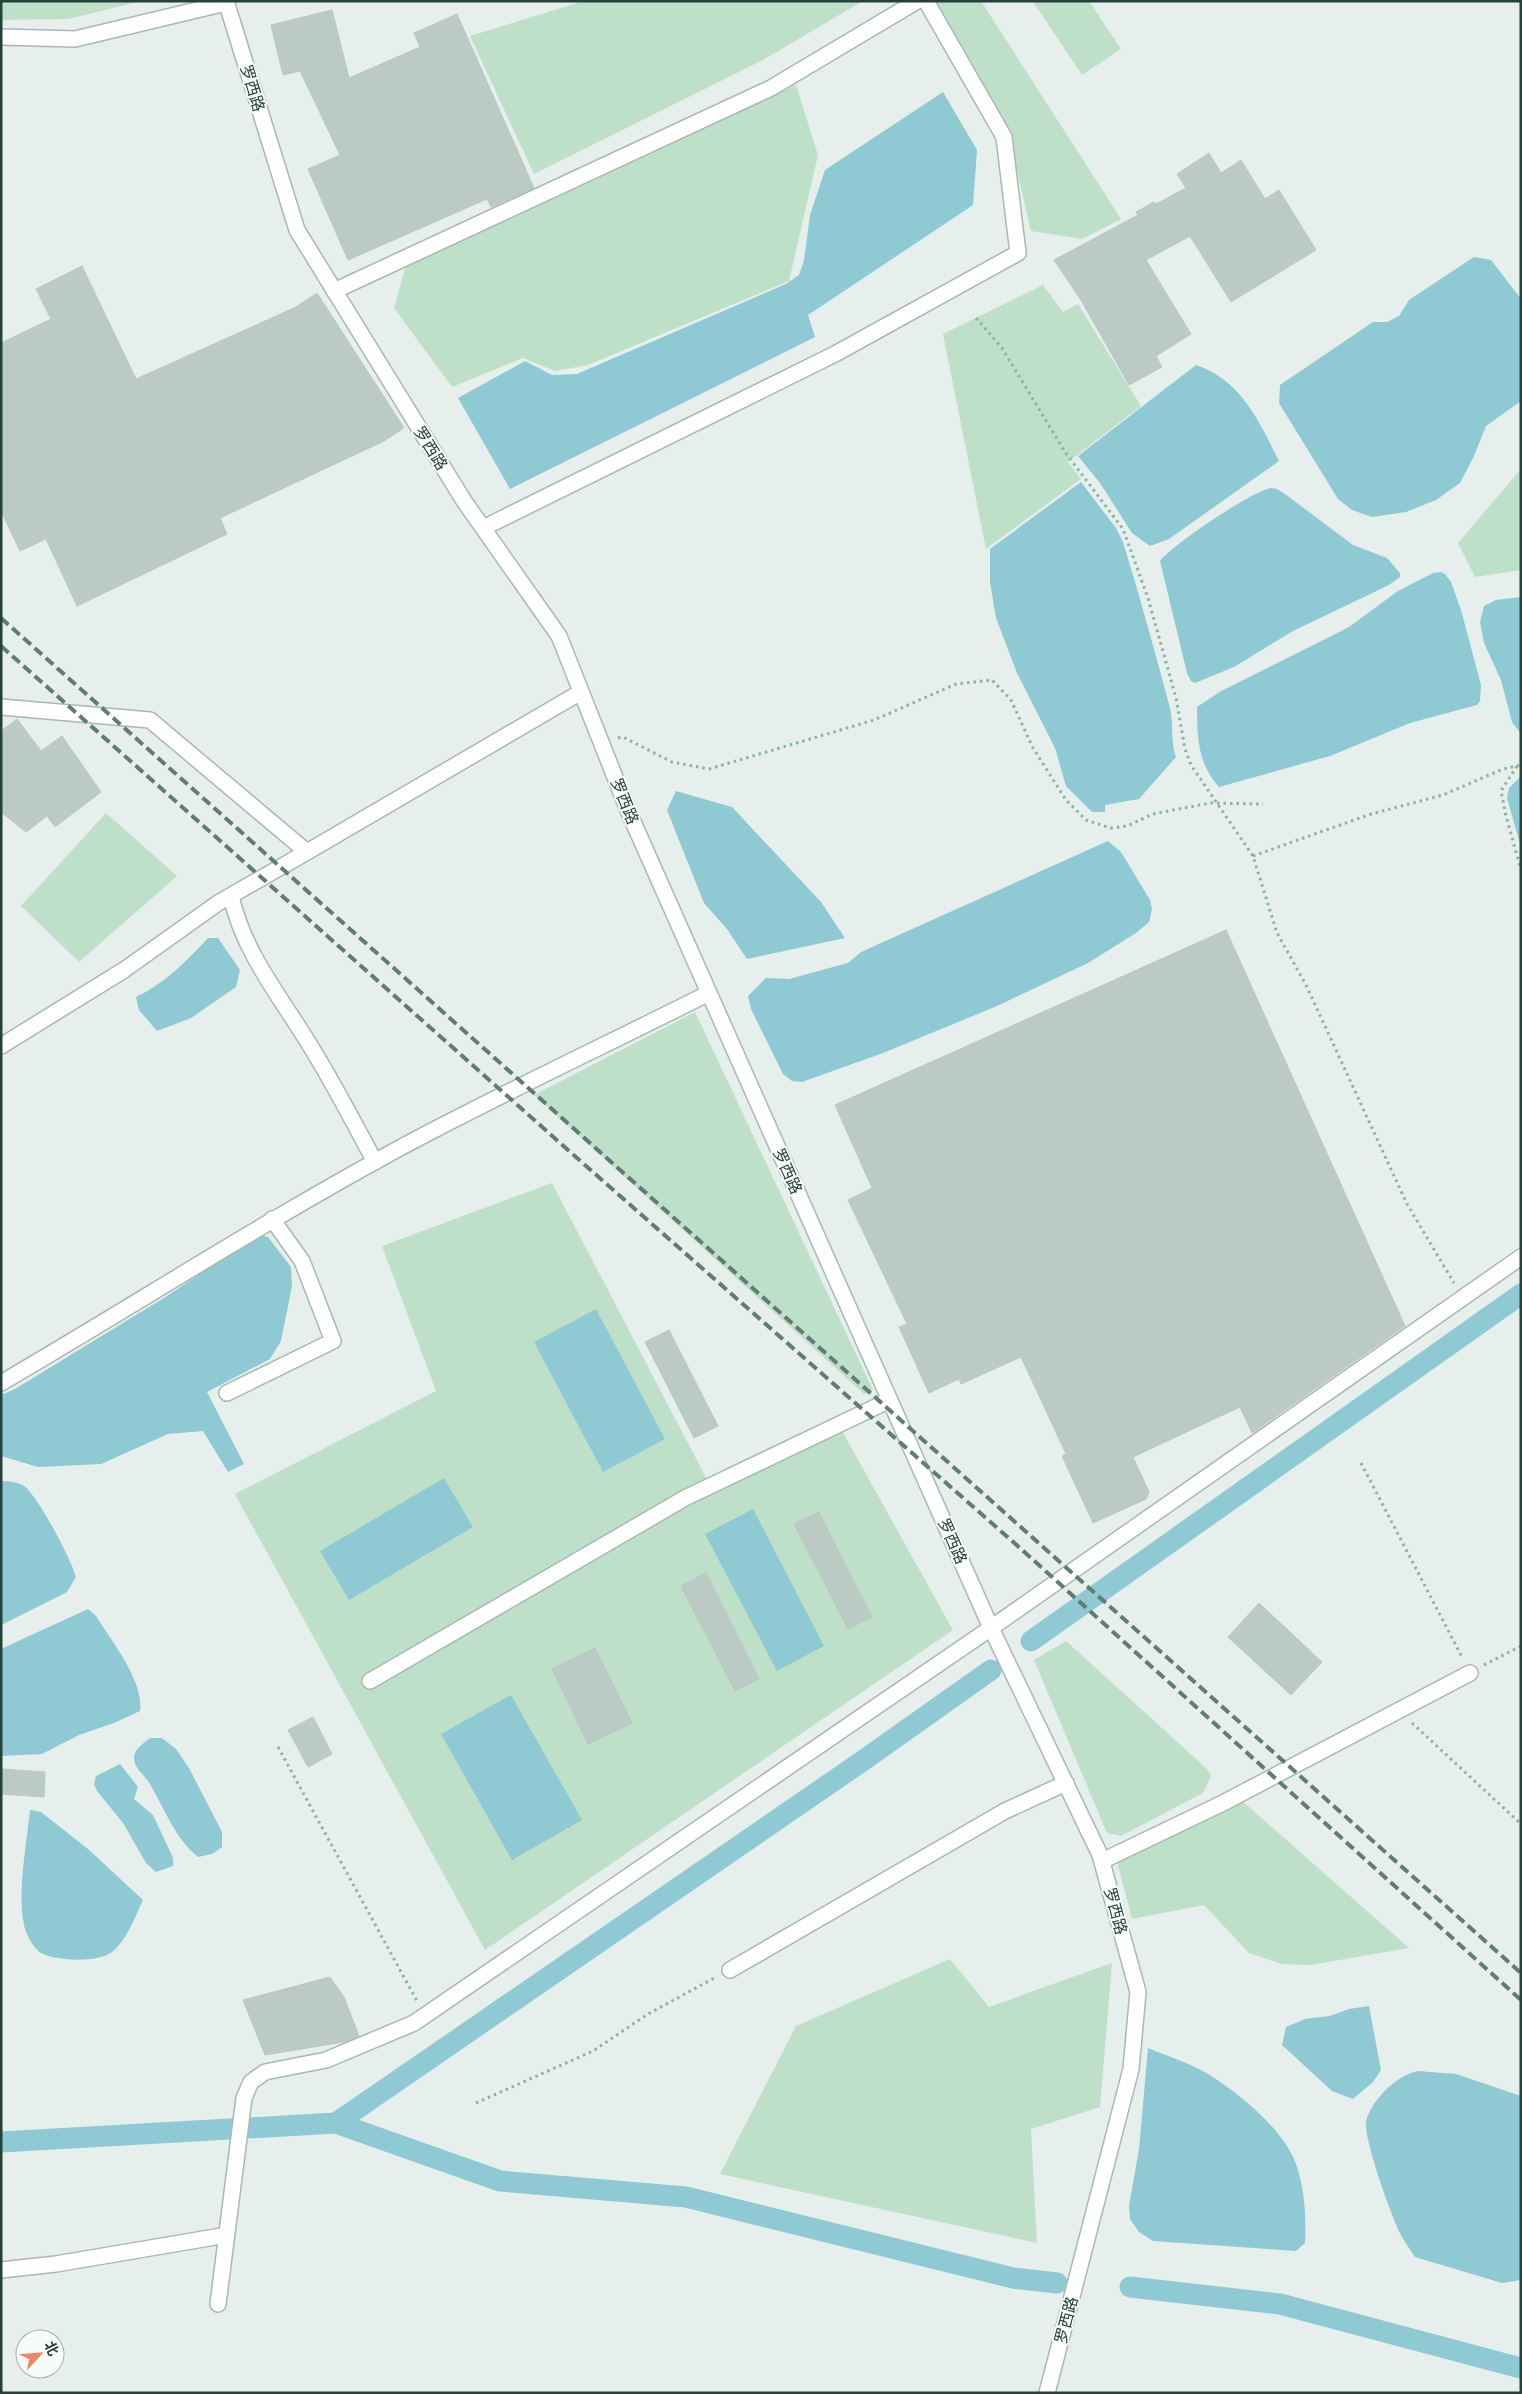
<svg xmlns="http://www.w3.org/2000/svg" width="1522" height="2394" font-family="'IBM Plex Sans','Noto Sans SC',sans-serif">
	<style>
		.green { fill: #bfe0c8 }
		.water { fill: #8ec9d4 }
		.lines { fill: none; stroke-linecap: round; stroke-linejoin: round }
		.canal { stroke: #8ec9d4; stroke-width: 21 }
		.building { fill: #bbcac4; stroke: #b8c9c2 }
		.minor-casing { stroke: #a8b8b2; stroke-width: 18 }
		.path { stroke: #86b3a5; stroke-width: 3; stroke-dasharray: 2.5 4; stroke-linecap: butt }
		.minor { stroke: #fff; stroke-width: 15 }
		.rail { stroke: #5f7d75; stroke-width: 4; stroke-dasharray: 10 5; stroke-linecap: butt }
		.labels { text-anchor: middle; stroke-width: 4; stroke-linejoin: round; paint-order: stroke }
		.street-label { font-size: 16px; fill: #24423a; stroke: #f7fbf9 }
	</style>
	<rect width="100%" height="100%" fill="#e6efeb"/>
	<path class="green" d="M1,1h140l-73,18 -67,1z
		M584,1h279l-102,60 -227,113 -64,-138z
		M936,1h45l140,218 -39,20 -51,-8 -25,-108z
		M1037,1h52l32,48 -39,26 -48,-72z
		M796,85l22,70 -29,126 -201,84 -33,6 -32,-13 -71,29 -58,-79 13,-46z
		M1043,285l20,27 15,-8 63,102 -73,56 13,17 -95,70 -43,-215z
		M1521,469v101l-46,7 -17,-34z
		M106,813l71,63 -98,86 -58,-56z
		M695,1012l178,378 -9,4 -330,-299z
		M552,1183l162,310 128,-62 111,199 -468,320 -250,-456 201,-103 -54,-145z
		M1066,1641l140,127 5,8 -8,17 -82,43 -14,-3 -73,-173z
		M1241,1800l168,148 -99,17 -28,-1 -33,-11 -45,-48 -72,14 -16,-61z
		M950,1959l39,48 123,-44 -12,144 -69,22 6,114 -317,-69 76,-148z"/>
	<path class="water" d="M943,92l34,58 -4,55 -165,110 7,22 -305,152 -52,-91 67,-37 27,14 25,-1 209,-90 13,-9 5,-15 6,-45 15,-45z
		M1474,257l17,3 30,39v102l-35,25 -12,30 -14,27 -24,17 -30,12 -34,5 -20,-7 -14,-11 -59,-96 1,-18 93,-63h14l12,-6 10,-16z
		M1196,365c45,15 63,56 83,96l-110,78 -19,7 -18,-13 -32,-50 -22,-27z
		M1081,482l35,46 7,14c17,55 32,110 47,166 4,16 0,33 6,49l-37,42 -34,6v7h-13l-26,-26 -11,-38 -38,-75 -21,-55 -6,-36v-33z
		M1271,488l6,1 8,5 68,51 34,13 13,15v4l-11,8 -96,46 -59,36 -39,16 -4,-2 -4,-8 -27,-112c12,-16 92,-70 111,-73z
		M1441,572l4,2 6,8 10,28 20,75 -1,16 -3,4 -67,18 -80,33 -111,31c-21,-23 -22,-50 -22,-80l24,-16 128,-64 49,-36 35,-18z
		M1521,597v137l-9,-12 -11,-42 -17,-37 -4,-21 4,-16 12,-6z
		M1521,776v71l-14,-49 2,-10z
		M676,791l56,16 89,95 24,36 -98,21 -20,-30 -23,-26 -37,-93z
		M1108,841l13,11 29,48 2,9 -3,13 -13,11 -48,30 -91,43 -114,47 -81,29 -10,-1 -9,-7 -32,-65 -3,-13 18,-18 23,1 59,-16 13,-11z
		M208,938h10l22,32 -4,17 -45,31 -34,13 -18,-21 -3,-13c28,-13 51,-36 72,-59z
		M258,1235l10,2 23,30 1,19 -11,55 -11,18 -63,33 37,72 -16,8 -25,-41 -35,3 -67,30 -63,3 -37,-11v-61l14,-6 152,-93z
		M596,1309l69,130 -62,33 -69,-130z
		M444,1478l29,49 -124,73 -29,-49z
		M1,1481c7,0 17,1 23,5 14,10 47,73 52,91l-9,15 -66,33z
		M753,1509l71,137 -47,25 -72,-137z
		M88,1609l8,7c16,26 48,65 44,95l-26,12 -35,12 -37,19 -41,2v-107z
		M511,1695l71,125 -70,40 -71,-126z
		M150,1738h12l14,11 13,19 33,64v15l-10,7 -14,3c-23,-19 -33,-47 -48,-73 -4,-8 -16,-15 -16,-26 0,-9 10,-15 16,-20z
		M120,1764l18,23 -4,12 19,16 20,43v8l-17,6 -10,-9 -23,-40 -26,-32 -3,-7 2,-8z
		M30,1810l11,2 47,37 55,51c-8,17 -16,40 -31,52 -14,11 -56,9 -71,1 -7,-4 -16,-20 -17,-29 -7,-27 3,-85 6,-114z
		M1369,2006l12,64 -8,12 -20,17 -21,-8 -50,-46 4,-18 19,-8 25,-3 19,-7z
		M1148,2048c19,8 42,15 60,26 31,19 78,57 89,93 8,25 9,50 8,76l-9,8 -143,-10 -14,-9 -9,-13 -1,-13 10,-57z
		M1418,2071l38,3 65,22v184l-19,3 -87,-26c-5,-7 -10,-15 -14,-22 -9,-16 -38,-99 -35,-113 5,-22 31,-47 52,-51z"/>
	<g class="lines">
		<path class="canal" d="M1031,1641l490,-347
			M336,2123l525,-361 130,-92
			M1,2142l335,-19 164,58 186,16 327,81 44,5
			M1130,2287l150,17 241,64"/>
	</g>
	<path class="building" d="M332,10l17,68 71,-31 -6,-14 43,-19 77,174 -43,19 -4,-8 -139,61 -40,-91 32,-14 -40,-84 -17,4 -12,-50z
		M1209,153l12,20 20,-13 24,39 14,-9 37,60 -85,52 -41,-66 -44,24 45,74 -35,22 6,11 -33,18 -48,-85 -27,-40 84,-45 -2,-3 18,-10 2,2 30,-16 -9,-14z
		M82,266l54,113 160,-72 21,-14 87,135 -20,13 -164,77 7,16 -150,72 -31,-67 -26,12 -19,-40v-168l50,-24 -15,-30z
		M17,719l24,32 21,-15 39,56 -46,35 -8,-11 -21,16 -25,-20v-81z
		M1226,930l179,396 -153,107 -12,-26 -107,50 16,35 -3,7 -53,24 -31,-67 4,-2 -45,-97 -60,27 -2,-5 -30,14 -30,-66 8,-3 -59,-124 24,-12 -37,-83z
		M669,1330l49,96 -24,12 -49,-96z
		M819,1512l53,105 -24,12 -54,-105z
		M706,1573l53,106 -24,12 -54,-105z
		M1259,1603l63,59 -31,33 -63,-58z
		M595,1648l37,75 -44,21 -36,-75z
		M313,1717l19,37 -24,13 -20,-37z
		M1,1769l44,3 -1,25 -43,-3z
		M330,1977l14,20 15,39 -15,6 -79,13 -22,-55z"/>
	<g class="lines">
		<g class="minor-casing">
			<path id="minor" d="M226,1l71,229 167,271 95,135 71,179 361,813 109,227 38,137 -7,77 -84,324
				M1,37l74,2 151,-36
				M334,291l437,-203 146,-87
				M483,528l352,-174 183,-101 -14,-116 -78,-136
				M1,707l149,13 157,132 274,-160
				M231,896c13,59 53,105 83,156 22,36 41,73 61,110
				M1,1046l123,-76 94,-67 89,-51
				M1,1383c137,-80 270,-166 410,-241 98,-52 199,-99 298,-149
				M227,1393l106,-52 -31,-80 -30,-42
				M370,1681l315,-183 205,-98
				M1102,1861l121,-58 247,-130
				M730,1970l275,-159 61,-28
				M1,2270l55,-6 171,-29
				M218,2304l26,-206 7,-16 14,-10 61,-12 88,-37 577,-395 530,-371"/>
		</g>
		<path class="path" d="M976,318l26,30 63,104 58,77 25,69 28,100 9,51 6,16 62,91 24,77 29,52 101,219 47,79
			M618,738l5,-1 49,25 37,7 165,-49 82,-36 36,-4 19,20 22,48 33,52 20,20 25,8 16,-2 26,-12 57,-11 53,1
			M1517,766l-16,25 5,25 15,54
			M1253,856l118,-42 72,-19 60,-26 18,-4
			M1361,1463l102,196
			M1484,1665l37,-19
			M1412,1723l109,101
			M278,1747l139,254
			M476,2103l117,-52 55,-37 68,-37"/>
		<use href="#minor" class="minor"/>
		<path class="rail" d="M1,618l1520,1355
			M1,646l576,512 443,390 501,452"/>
	</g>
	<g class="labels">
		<g class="street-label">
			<text transform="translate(253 88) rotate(73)" y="6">罗西路</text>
			<text transform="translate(431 448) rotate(58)" y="6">罗西路</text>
			<text transform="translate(625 801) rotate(68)" y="6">罗西路</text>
			<text transform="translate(788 1171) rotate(66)" y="6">罗西路</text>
			<text transform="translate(953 1541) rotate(66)" y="6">罗西路</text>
			<text transform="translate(1116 1911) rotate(75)" y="6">罗西路</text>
			<text transform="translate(1066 2320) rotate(-75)" y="6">罗西路</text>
		</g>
	</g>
	<rect width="1522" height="2394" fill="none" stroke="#24423a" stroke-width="5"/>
	<g transform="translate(40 2354) rotate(64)"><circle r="24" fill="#f7fbf9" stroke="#a3b1ad"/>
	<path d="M0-4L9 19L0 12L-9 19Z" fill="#f4845f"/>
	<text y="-8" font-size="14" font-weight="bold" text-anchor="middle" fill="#24423a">北</text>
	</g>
</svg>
